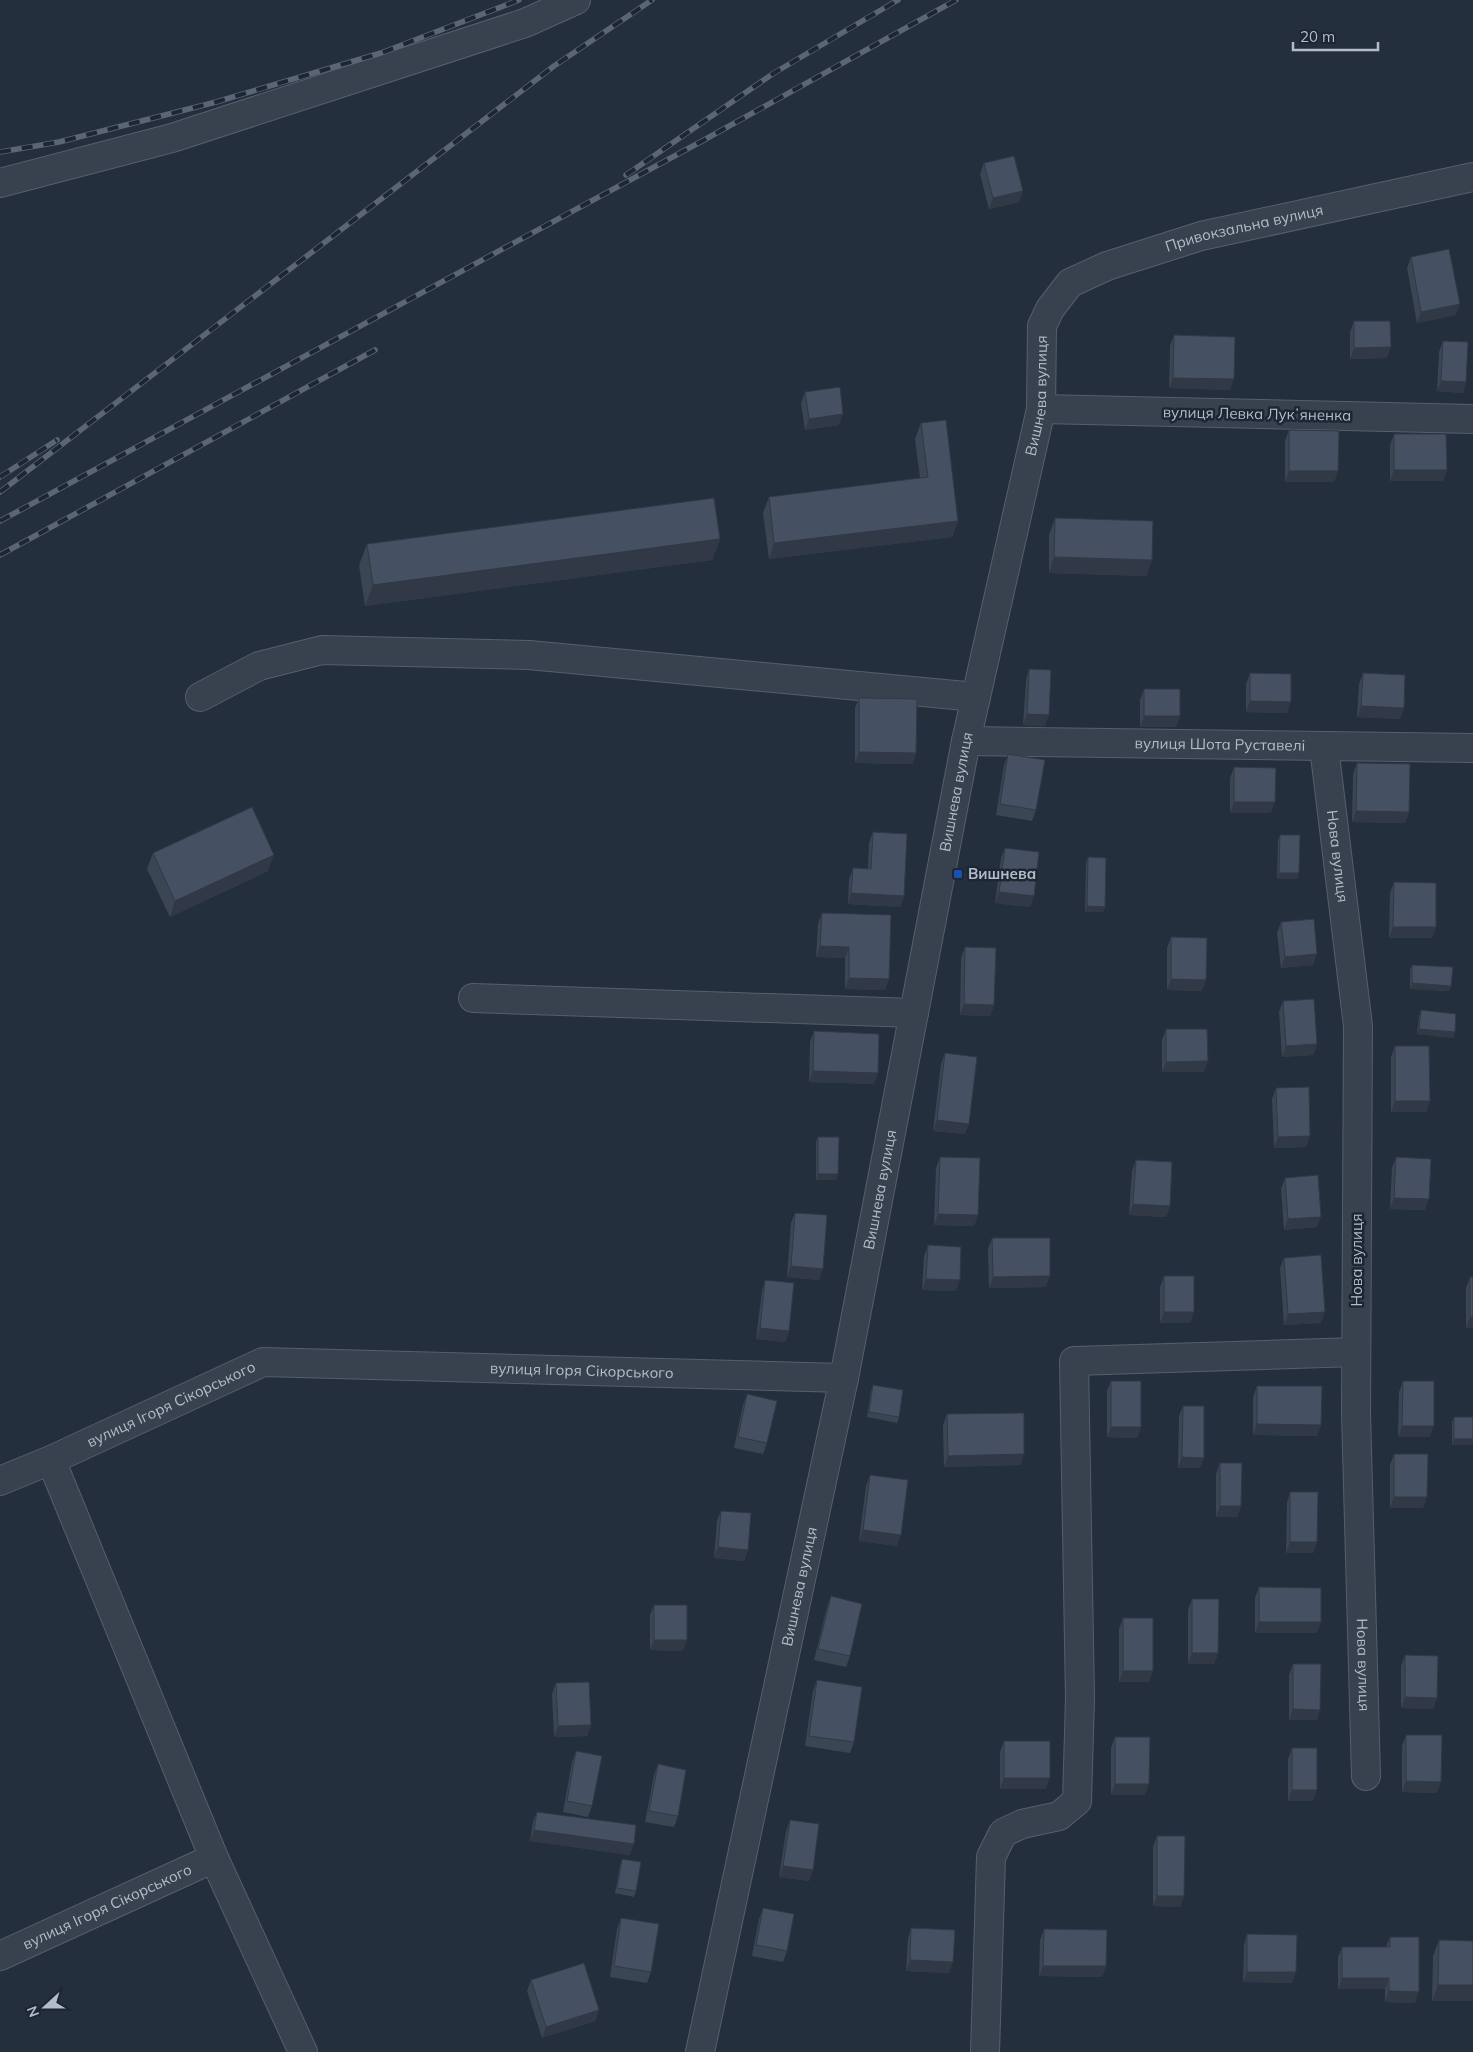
<svg xmlns="http://www.w3.org/2000/svg" width="1473" height="2052" font-family="Mulish,sans-serif">
	<style>
		.lines { fill: none; stroke-linecap: round; stroke-linejoin: round }
		.minor-casing { stroke: #565f6c; stroke-width: 30 }
		.minor { stroke: #38414e; stroke-width: 28 }
		.rail-casing { stroke: #5a6575; stroke-width: 5.5 }
		.rail { stroke: #1d2633; stroke-width: 4; stroke-dasharray: 11; stroke-linecap: butt }
		.wall { fill: #3b4654 }
		.shaded-wall { fill: #303945 }
		.building { fill: #455162; stroke: #303945 }
		.transit-dot { fill: #1a4fb4; stroke: #1d2633; stroke-width: 2 }
		.labels { text-anchor: middle; stroke-width: 5; stroke-linejoin: round; paint-order: stroke }
		.street-label { font-size: 15px; fill: #b4bcc9; stroke: #1d2633 }
		.poi-label { font-size: 15px; font-weight: bold; fill: #b4bcc9; stroke: #1d2633; text-anchor: start }
	</style>
	<rect width="100%" height="100%" fill="#242f3e"/>
	<g class="lines">
		<g class="minor-casing">
			<g id="minor">
				<path d="M0,183l172,-45 353,-115 51,-23"/>
				<path d="M1041,409l432,10"/>
				<path d="M200,697l59,-31 63,-16 207,5 447,42"/>
				<path id="s1" d="M966,741l507,7"/>
				<path id="s2" d="M1324,747l34,279 -2,387 10,363"/>
				<path d="M473,998l441,15"/>
				<path d="M0,1481l51,-21"/>
				<path id="s3" d="M0,1956l214,-98"/>
				<path id="s4" d="M303,2052l-89,-194 -163,-398 212,-98 581,16"/>
				<path id="s5" d="M700,2052l144,-674 122,-637 75,-332 1,-83 8,-17 20,-26 37,-17 94,-30 272,-59"/>
				<path d="M985,2052l6,-195 12,-24 19,-9 37,-8 18,-15 3,-103 -6,-337 282,-9"/>
			</g>
		</g>
		<use href="#minor" class="minor"/>
		<g class="rail-casing">
			<path id="rail" d="M0,152l59,-10 157,-40 165,-49 138,-53
				M626,175l148,-102 124,-73
				M0,477l57,-37
				M0,492l554,-426 98,-66
				M0,521l704,-381 252,-140
				M0,555l375,-205"/>
		</g>
		<use href="#rail" class="rail"/>
	</g>
	<path class="wall" d="M984,163l39,28 -4,11 -30,7 -9,-35z
		M1411,257l45,58 -39,8 -10,-55z
		M1354,321l33,37 -37,1v-27z
		M1174,335l56,55 -61,-2 1,-42z
		M1443,341l23,41 -3,11 -26,-2 2,-39z
		M805,392l34,33 -34,5 -4,-27z
		M921,423l37,98 -6,16 -183,22 -6,-46 6,-16 151,-19 -5,-39z
		M1289,430l49,41 -4,11h-49v-41z
		M1394,434l53,36 -4,11h-53v-36z
		M1055,518l97,42 -6,16 -97,-3v-38z
		M720,539l-8,21 -347,46 -6,-41 8,-21z
		M1029,669l16,57 -22,-1 3,-45z
		M1250,673l37,40 -41,-1v-28z
		M1363,673l41,35 -4,11 -43,-2 2,-33z
		M1144,689l36,27 -4,11h-36v-27z
		M859,698l54,66 -58,-1v-55z
		M1008,754l28,56 -4,11 -36,-6 8,-50z
		M1357,763l52,49 -4,11 -53,-1 1,-48z
		M1234,767l37,46h-41v-35z
		M873,832l31,64 -4,11 -52,-3 1,-25 4,-11 15,1 1,-26z
		M1280,835l17,44h-20l1,-39z
		M1005,848l25,59 -35,-4 6,-45z
		M153,853l115,18 -98,46 -23,-48z
		M1088,857l17,50 -2,5h-18l1,-49z
		M1394,882l42,45 -4,11h-43l1,-45z
		M822,913l63,77 -40,-1v-31l-29,-1 2,-33z
		M1281,922l32,43 -32,3 -4,-35z
		M1171,937l31,54 -35,-1v-42z
		M965,947l29,58 -4,11 -30,-1 1,-57z
		M1412,965l39,21 -2,5 -39,-2v-19z
		M1283,1001l34,43 -4,11 -31,2 -3,-45z
		M1421,1010l34,22 -2,6 -36,-4 2,-18z
		M1166,1029l38,43h-42v-32z
		M814,1031l64,42 -4,11 -65,-2 1,-40z
		M1395,1046l35,55 -4,11h-35v-55z
		M945,1053l20,81 -32,-3 8,-67z
		M1276,1088l34,48 -4,11 -32,1 -2,-49z
		M818,1137l18,43h-20v-38z
		M940,1157l38,58 -4,11 -40,-1 2,-57z
		M1396,1157l29,53 -35,-1 2,-41z
		M1136,1160l34,46 -4,11 -37,-2 3,-44z
		M1285,1178l32,49 -33,3 -3,-41z
		M795,1213l24,67 -32,-3 4,-54z
		M992,1238l54,49 -57,1 -1,-39z
		M928,1245l28,46 -34,-1 2,-34z
		M1284,1258l37,65 -37,2 -4,-57z
		M1164,1276l26,47h-30v-36z
		M1470,1277l3,51h-7v-40z
		M765,1280l24,51 -4,11 -29,-3 6,-48z
		M1111,1381l30,46 -4,11 -30,-1v-46z
		M1403,1381l27,56h-32l1,-45z
		M873,1385l26,32 -2,6 -30,-6 4,-26z
		M1257,1386l64,39 -4,11 -64,-1v-38z
		M747,1394l20,49 -4,11 -29,-6 9,-43z
		M1183,1406l17,62h-22l1,-52z
		M947,1414l74,51 -77,2 -1,-42z
		M1454,1417h19l-21,28v-23z
		M1394,1454l29,54h-33v-43z
		M1220,1463l21,43 -4,11h-21v-43z
		M870,1475l27,71 -38,-5 7,-55z
		M1290,1492l27,50 -4,11h-27l1,-50z
		M721,1511l27,39 -4,11 -30,-3 3,-37z
		M1259,1587l58,46h-62v-35z
		M831,1596l19,60 -4,11 -32,-7 13,-53z
		M1192,1599l26,54 -4,11h-26v-54z
		M654,1605l29,46 -33,-1v-35z
		M1123,1618l26,64h-30v-53z
		M1405,1655l32,43 -4,11 -32,-1v-42z
		M1293,1664l24,56h-28v-45z
		M817,1680l37,62 -4,11 -45,-7 8,-55z
		M556,1683l35,42 -4,11 -33,1 -2,-43z
		M1406,1735l31,58 -35,-1v-46z
		M1115,1737l30,58h-34v-47z
		M1004,1741l42,48h-46v-37z
		M1292,1748l21,53h-25v-42z
		M576,1751l16,55 -4,11 -25,-5 9,-50z
		M658,1764l20,52 -4,11 -29,-5 9,-47z
		M537,1812l93,43 -100,-14 3,-19z
		M790,1820l23,50 -4,11 -30,-4 7,-46z
		M1157,1836l27,60 -4,11 -27,-1v-59z
		M622,1859l14,32 -2,6 -19,-4 5,-28z
		M763,1908l24,43 -4,11 -31,-6 7,-37z
		M621,1918l30,54 -4,11 -37,-6 7,-48z
		M911,1928l38,45 -43,-2 2,-32z
		M1044,1929l62,37 -4,11 -63,-1 1,-36z
		M1247,1934l49,38 -4,11 -49,-1 1,-37z
		M1390,1937l25,66 -30,-1v-13h-47v-32l4,-10h44z
		M1439,1940l34,1v60h-41l1,-45z
		M531,1980l68,30 -4,11 -53,17 -15,-47z"/>
	<path class="shaded-wall" d="M1023,191l-4,11 -30,7 4,-11z
		M1460,304l-4,11 -39,8 4,-11z
		M1391,347l-4,11 -37,1 4,-11z
		M1173,378l61,1 -4,11 -61,-2z
		M1441,381l25,1 -3,11 -26,-2z
		M843,414l-4,11 -34,5 4,-11z
		M1394,470h53l-4,11h-53z
		M1289,471h49l-4,11h-49z
		M958,521l-6,16 -183,22 5,-16z
		M720,539l-8,21 -347,46 8,-21z
		M1054,557l98,3 -6,16 -97,-3z
		M1250,701l41,1 -4,11 -41,-1z
		M1361,706l43,2 -4,11 -43,-2z
		M1027,714l22,1 -4,11 -22,-1z
		M1144,716h36l-4,11h-36z
		M859,752l57,1 -3,11 -58,-1z
		M1234,802h41l-4,11h-41z
		M1356,811l53,1 -4,11 -53,-1z
		M274,855l-6,16 -98,46 5,-16z
		M1279,873h20l-2,6h-20z
		M999,892l35,4 -4,11 -35,-4z
		M851,893l53,3 -4,11 -52,-3z
		M1087,906l18,1 -2,5h-18z
		M1393,927h43l-4,11h-43z
		M820,946l29,1 -4,11 -29,-1z
		M1317,954l-4,11 -32,3 4,-11z
		M849,978l40,1 -4,11 -40,-1z
		M1171,979l35,1 -4,11 -35,-1z
		M1412,983l39,3 -2,5 -39,-2z
		M964,1004l30,1 -4,11 -30,-1z
		M1419,1029l36,3 -2,6 -36,-4z
		M1317,1044l-4,11 -31,2 4,-11z
		M1208,1061l-4,11h-42l4,-10z
		M813,1071l65,2 -4,11 -65,-2z
		M1395,1101h35l-4,11h-35z
		M937,1120l32,4 -4,10 -32,-3z
		M1310,1136l-4,11 -32,1 4,-11z
		M818,1174h20l-2,6h-20z
		M1394,1198l35,1 -4,11 -35,-1z
		M1133,1204l37,2 -4,11 -37,-2z
		M938,1214l40,1 -4,11 -40,-1z
		M1321,1217l-4,10 -33,3 4,-11z
		M791,1266l32,3 -4,11 -32,-3z
		M1050,1276l-4,11 -57,1 4,-11z
		M926,1279l34,1 -4,11 -34,-1z
		M1164,1312h30l-4,11h-30z
		M1325,1312l-4,11 -37,2 4,-11z
		M1470,1317h3v11h-7z
		M760,1328l29,3 -4,11 -29,-3z
		M1257,1424l64,1 -4,11 -64,-1z
		M1402,1426h32l-4,11h-32z
		M1111,1427h30l-4,11 -30,-1z
		M1454,1439h19v6h-21z
		M1024,1454l-3,11 -77,2 4,-11z
		M1182,1457l22,1 -4,10h-22z
		M1394,1497h33l-4,11h-33z
		M1220,1506h21l-4,11h-21z
		M863,1530l38,5 -4,11 -38,-5z
		M1290,1542h27l-4,11h-27z
		M718,1547l30,3 -4,11 -30,-3z
		M1259,1622h62l-4,11h-62z
		M654,1640h33l-4,11 -33,-1z
		M1192,1653h26l-4,11h-26z
		M1123,1671h30l-4,11h-30z
		M1405,1697l32,1 -4,11 -32,-1z
		M1293,1709l27,1 -3,10h-28z
		M591,1725l-4,11 -33,1 4,-11z
		M1004,1778h46l-4,11h-46z
		M1406,1781l35,1 -4,11 -35,-1z
		M1115,1784h34l-4,11h-34z
		M1292,1790h25l-4,11h-25z
		M534,1830l100,14 -4,11 -100,-14z
		M783,1866l30,4 -4,11 -30,-4z
		M1157,1896h27l-4,11 -27,-1z
		M910,1960l43,2 -4,11 -43,-2z
		M1043,1966h63l-4,11 -63,-1z
		M1247,1972h49l-4,11 -49,-1z
		M1342,1978h47l-4,11h-47z
		M1438,1985h35v16h-41z
		M1389,1991l30,1 -4,11 -30,-1z
		M599,2010l-4,11 -53,17 4,-11z"/>
	<path class="building" d="M1014,156l9,35 -30,7 -9,-35z
		M1449,249l11,55 -39,8 -10,-55z
		M1354,321h36l1,26 -37,1z
		M1174,335l61,2 -1,42 -61,-1z
		M1443,341l25,1 -2,40 -25,-1z
		M840,387l3,27 -34,5 -4,-27z
		M946,420l12,101 -184,22 -5,-46 159,-20 -7,-54z
		M1289,430l50,1 -1,40h-49z
		M1394,434h52l1,36h-53z
		M714,498l6,41 -347,46 -6,-41z
		M1055,518l98,3 -1,39 -98,-3z
		M1029,669l22,1 -2,45 -22,-1z
		M1250,673l41,1v28l-41,-1z
		M1363,673l42,2 -1,33 -43,-2z
		M1144,689h36v27h-36z
		M859,698l58,1 -1,54 -57,-1z
		M1008,754l37,6 -9,50 -36,-6z
		M1357,763l53,1 -1,48 -53,-1z
		M1234,767l42,1 -1,34h-41z
		M252,807l22,48 -99,46 -22,-48z
		M873,832l34,2 -3,62 -53,-3 2,-25 18,1z
		M1280,835h20l-1,38h-20z
		M1005,848l34,4 -5,44 -35,-4z
		M1088,857l18,1 -1,49 -18,-1z
		M1394,882l42,1v44h-43z
		M822,913l69,2 -2,64 -40,-1v-31l-29,-1z
		M1314,919l3,35 -32,3 -4,-35z
		M1171,937l36,1 -1,42 -35,-1z
		M965,947l31,1 -2,57 -30,-1z
		M1412,965l41,2 -2,19 -39,-3z
		M1314,999l3,45 -31,2 -3,-45z
		M1421,1010l35,4 -1,18 -36,-3z
		M1166,1029h41l1,32 -42,1z
		M814,1031l65,3 -1,39 -65,-2z
		M1395,1046h34l1,55h-35z
		M945,1053l32,4 -8,67 -32,-4z
		M1309,1087l1,49 -32,1 -2,-49z
		M818,1137h21l-1,37h-20z
		M940,1157l40,1 -2,57 -40,-1z
		M1396,1157l35,2 -2,40 -35,-1z
		M1136,1160l36,2 -2,44 -37,-2z
		M1318,1175l3,42 -33,2 -3,-41z
		M795,1213l32,2 -4,54 -32,-3z
		M992,1238h58v38l-57,1z
		M928,1245l33,2 -1,33 -34,-1z
		M1321,1255l4,57 -37,2 -4,-56z
		M1164,1276h30v36h-30z
		M1470,1277h3v40h-3z
		M765,1280l29,3 -5,48 -29,-3z
		M1111,1381h30v46h-30z
		M1403,1381h31v45h-32z
		M873,1385l30,5 -4,27 -30,-5z
		M1257,1386h65l-1,39 -64,-1z
		M747,1394l30,7 -10,42 -29,-6z
		M1183,1406h21v52l-22,-1z
		M1024,1413v41l-76,2 -1,-42z
		M1454,1417h19v22h-19z
		M1394,1454h34l-1,43h-33z
		M1220,1463h22l-1,43h-21z
		M870,1475l38,5 -7,55 -38,-5z
		M1290,1492h28l-1,50h-27z
		M721,1511l30,2 -3,37 -30,-3z
		M1259,1587l62,1v34h-62z
		M831,1596l31,8 -12,52 -32,-7z
		M1192,1599h27l-1,54h-26z
		M654,1605h33v35h-33z
		M1123,1618h30v53h-30z
		M1405,1655l33,1 -1,42 -32,-1z
		M1293,1664h28l-1,46 -27,-1z
		M817,1680l45,7 -8,55 -45,-6z
		M589,1682l2,43 -33,1 -2,-43z
		M1406,1735h36l-1,47 -35,-1z
		M1115,1737h35l-1,47h-34z
		M1004,1741h46v37h-46z
		M1292,1748h25v42h-25z
		M576,1751l26,5 -10,50 -25,-5z
		M658,1764l28,6 -8,46 -29,-5z
		M537,1812l99,13 -2,19 -100,-14z
		M790,1820l29,4 -6,46 -30,-4z
		M1157,1836h28l-1,60h-27z
		M622,1859l19,3 -5,29 -19,-3z
		M763,1908l31,6 -7,37 -31,-6z
		M621,1918l38,6 -8,48 -37,-6z
		M911,1928l44,2 -2,32 -43,-2z
		M1044,1929l63,1 -1,36h-63z
		M1247,1934l50,1 -1,37h-49z
		M1390,1937h29v55l-30,-1v-13h-47v-31h48z
		M1439,1940l34,1v44h-35z
		M584,1963l15,47 -53,17 -15,-47z"/>
	<rect class="transit-dot" x="953" y="869" width="10" height="10" rx="2.5"/>
	<g class="labels">
		<g class="street-label">
			<text dy="5" stroke="none"><textPath href="#s5" startOffset="1996">Привокзальна вулиця</textPath></text>
			<text dy="5" stroke="none"><textPath href="#s5" startOffset="1691">Вишнева вулиця</textPath></text>
			<text transform="translate(1257 414) rotate(1)" y="5">вулиця Левка Лукʼяненка</text>
			<text dy="5" stroke="none"><textPath href="#s1" startOffset="254">вулиця Шота Руставелі</textPath></text>
			<text dy="5" stroke="none"><textPath href="#s5" startOffset="1286">Вишнева вулиця</textPath></text>
			<text dy="5" stroke="none"><textPath href="#s2" startOffset="110">Нова вулиця</textPath></text>
			<text dy="5" stroke="none"><textPath href="#s5" startOffset="881">Вишнева вулиця</textPath></text>
			<text transform="translate(1357 1260) rotate(-90)" y="5">Нова вулиця</text>
			<text dy="5" stroke="none"><textPath href="#s4" startOffset="1196">вулиця Ігоря Сікорського</textPath></text>
			<text dy="5" stroke="none"><textPath href="#s4" startOffset="776">вулиця Ігоря Сікорського</textPath></text>
			<text dy="5" stroke="none"><textPath href="#s5" startOffset="476">Вишнева вулиця</textPath></text>
			<text dy="5" stroke="none"><textPath href="#s2" startOffset="920">Нова вулиця</textPath></text>
			<text dy="5" stroke="none"><textPath href="#s3" startOffset="118">вулиця Ігоря Сікорського</textPath></text>
		</g>
		<g class="poi-label">
			<text x="968" y="879">Вишнева</text>
		</g>
	</g>
	<g transform="translate(45 2007) rotate(249)" stroke="#1d2633" stroke-width="4" paint-order="stroke">
	<path d="M0-4L9 19L0 12L-9 19Z" fill="#b4bcc9"/>
	<text y="-8" font-size="14" font-weight="bold" text-anchor="middle" fill="#b4bcc9">N</text>
	</g>
	<path d="M1293 42v8h85v-8" fill="none" stroke="#b4bcc9" stroke-width="2.5"/>
	<text x="1300" y="42" font-size="15" fill="#b4bcc9" stroke="#1d2633" stroke-width="4" paint-order="stroke">20 m</text>
</svg>
